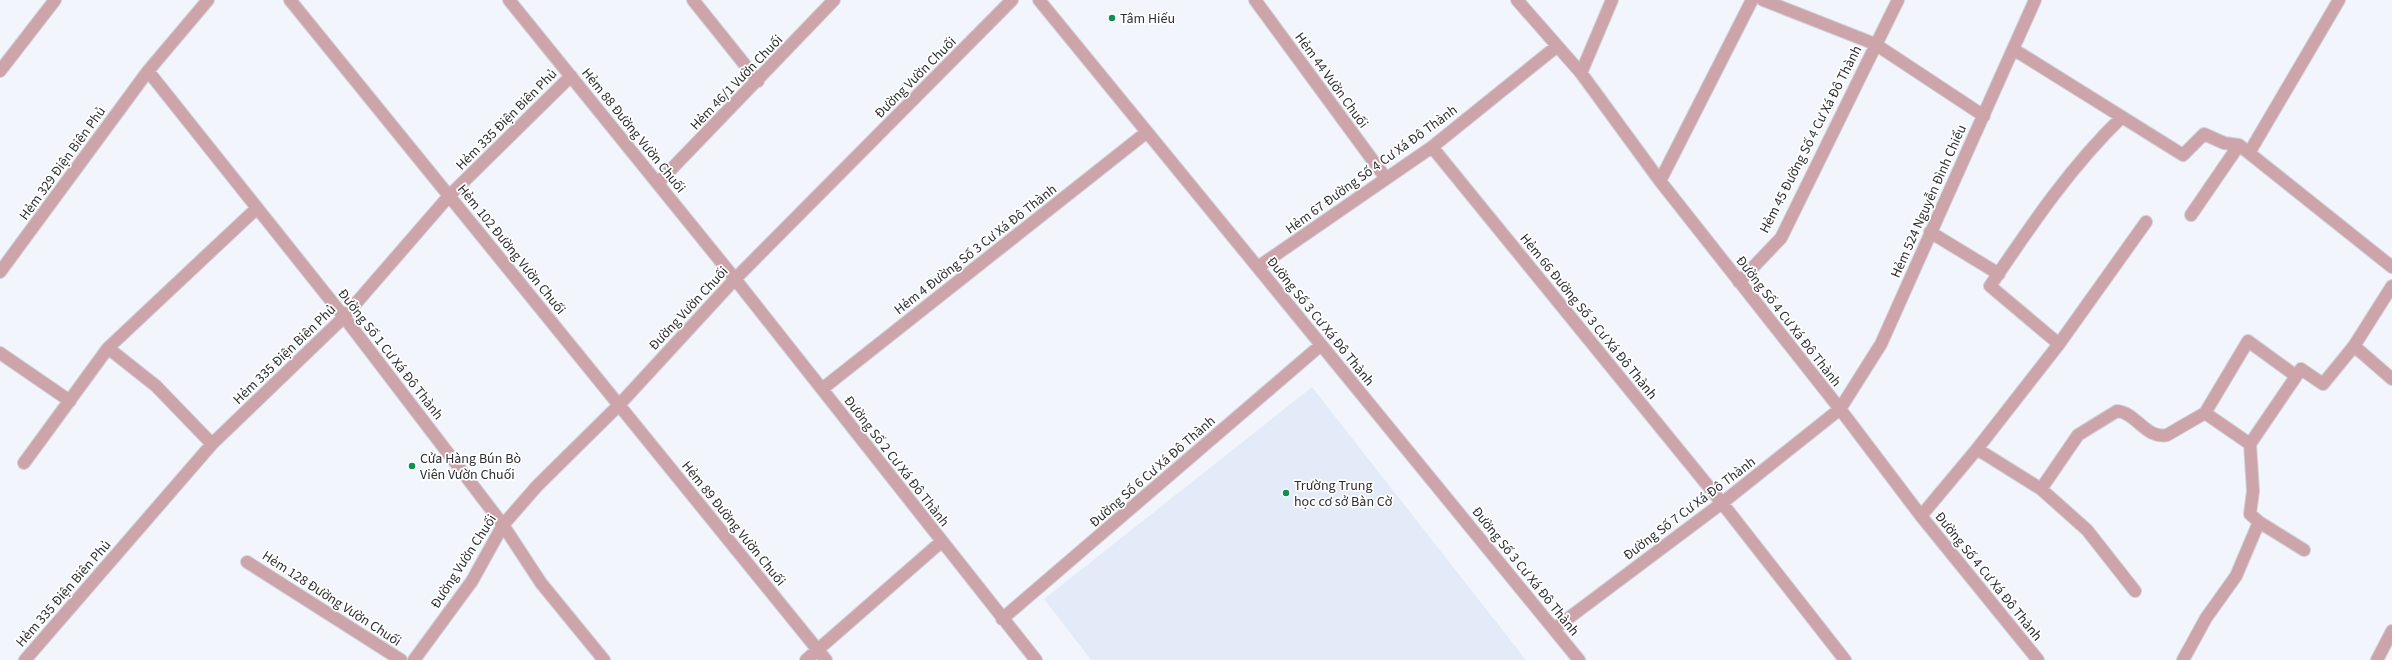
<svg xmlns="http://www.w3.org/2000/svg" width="2392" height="660" font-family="'Source Sans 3',sans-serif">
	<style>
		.built { fill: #e3ebf8 }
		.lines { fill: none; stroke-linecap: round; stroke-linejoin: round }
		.minor-casing { stroke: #cfd2d8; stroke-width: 14 }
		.minor { stroke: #cda4a9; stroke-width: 12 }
		.poi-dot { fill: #118f4c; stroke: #fff; stroke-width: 1.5 }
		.labels { text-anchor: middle; stroke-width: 3.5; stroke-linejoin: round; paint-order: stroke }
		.poi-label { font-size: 14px; fill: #2e2f32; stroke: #fff; text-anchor: start }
		.street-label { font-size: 14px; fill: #2e2f32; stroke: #fff }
	</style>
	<rect width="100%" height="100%" fill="#f2f6fc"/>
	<path class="built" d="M1312,387l214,273h-435l-47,-61z"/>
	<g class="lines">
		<g class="minor-casing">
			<path id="minor" d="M290,0l536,660
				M509,0l226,279 301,381
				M693,0l65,81
				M1039,0l540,660
				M1255,0l130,177
				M1517,0l64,73 79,108 180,228 81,107 117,144
				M1763,0l112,44 109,72
				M2013,49l170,106 21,-21 20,9 15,2 153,122
				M0,71l55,-71
				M148,71l196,246 159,208 38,58 63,77
				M1581,73l31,-73
				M1432,147l290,356 123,157
				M2249,153l90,-153
				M1660,181l92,-181
				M658,183l176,-183
				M2191,215l48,-70
				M1930,232l69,42
				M1258,267l174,-120 124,-100
				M0,272l148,-201 60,-71
				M1739,282l42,-44 117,-238
				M2059,344l-69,-58c40,-59 80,-119 132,-169
				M2354,346l38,-60
				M108,348l48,38 56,58
				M0,353l70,48
				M822,389l325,-257
				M2205,413l43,-72 48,35
				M1977,449l64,40 37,-54 39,-24c20,2 28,28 50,24l38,-22 45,31
				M24,463l84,-115 149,-140
				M2041,489l46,41 48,61
				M1921,516l56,-67 82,-105 87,-122
				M2259,522l45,28
				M247,562l154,98
				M1002,619l319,-274
				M1554,629l168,-126 118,-94 41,-65 154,-344
				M25,660l187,-216 132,-127 105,-121 122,-120
				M414,660l58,-79 31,-56 34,-39 82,-81 116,-126 277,-279
				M806,660l135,-118
				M2183,660l23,-42 30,-42 23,-54 -9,-8 3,-23 -3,-47 51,-75 22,15 31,-38 38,33
				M2377,660l15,-29"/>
		</g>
		<use href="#minor" class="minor"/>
	</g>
	<g class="poi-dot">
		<circle cx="1112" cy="18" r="4"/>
		<circle cx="412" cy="466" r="4"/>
		<circle cx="1286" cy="493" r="4"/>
	</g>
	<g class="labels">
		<g class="poi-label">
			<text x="1120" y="23">Tâm Hiếu</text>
			<text x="420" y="463">Cửa Hàng Bún Bò<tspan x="420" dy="16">Viên Vườn Chuối</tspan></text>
			<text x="1294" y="490">Trường Trung<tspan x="1294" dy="16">học cơ sở Bàn Cờ</tspan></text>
		</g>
		<g class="street-label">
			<text transform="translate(915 77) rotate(-45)" y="5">Đường Vườn Chuối</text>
			<text transform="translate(1332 80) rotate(54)" y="5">Hẻm 44 Vườn Chuối</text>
			<text transform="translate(736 82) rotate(-46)" y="5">Hẻm 46/1 Vườn Chuối</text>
			<text transform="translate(506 119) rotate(-45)" y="5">Hẻm 335 Điện Biên Phủ</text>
			<text transform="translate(634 130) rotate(51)" y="5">Hẻm 88 Đường Vườn Chuối</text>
			<text transform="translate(1810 139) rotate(-63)" y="5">Hẻm 45 Đường Số 4 Cư Xá Đô Thành</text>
			<text transform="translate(62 163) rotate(-54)" y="5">Hẻm 329 Ðiện Biên Phủ</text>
			<text transform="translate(1371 169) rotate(-36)" y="5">Hẻm 67 Đường Số 4 Cư Xá Đô Thành</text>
			<text transform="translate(1928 201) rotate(-66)" y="5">Hẻm 524 Nguyễn Ðình Chiểu</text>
			<text transform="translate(512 249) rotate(51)" y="5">Hẻm 102 Đường Vườn Chuối</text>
			<text transform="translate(975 249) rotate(-38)" y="5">Hẻm 4 Ðường Số 3 Cư Xá Đô Thành</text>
			<text transform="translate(688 308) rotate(-47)" y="5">Đường Vườn Chuối</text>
			<text transform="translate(1589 316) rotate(51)" y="5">Hẻm 66 Ðường Số 3 Cư Xá Đô Thành</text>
			<text transform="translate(1321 321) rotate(51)" y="5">Ðường Số 3 Cư Xá Đô Thành</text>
			<text transform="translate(1789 321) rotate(52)" y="5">Ðường Số 4 Cư Xá Đô Thành</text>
			<text transform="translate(284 354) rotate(-44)" y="5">Hẻm 335 Điện Biên Phủ</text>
			<text transform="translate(391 354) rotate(52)" y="5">Ðường Số 1 Cư Xá Đô Thành</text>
			<text transform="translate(897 461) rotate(52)" y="5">Ðường Số 2 Cư Xá Đô Thành</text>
			<text transform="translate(1152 471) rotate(-41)" y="5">Đường Số 6 Cư Xá Đô Thành</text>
			<text transform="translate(1689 508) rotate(-37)" y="5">Đường Số 7 Cư Xá Đô Thành</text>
			<text transform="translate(734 523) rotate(51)" y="5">Hẻm 89 Đường Vườn Chuối</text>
			<text transform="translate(463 561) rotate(-57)" y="5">Đường Vườn Chuối</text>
			<text transform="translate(1526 571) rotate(51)" y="5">Ðường Số 3 Cư Xá Đô Thành</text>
			<text transform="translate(1989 576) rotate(51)" y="5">Ðường Số 4 Cư Xá Đô Thành</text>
			<text transform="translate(63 593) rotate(-49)" y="5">Hẻm 335 Điện Biên Phủ</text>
			<text transform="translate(332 598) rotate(33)" y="5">Hẻm 128 Đường Vườn Chuối</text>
		</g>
	</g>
</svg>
